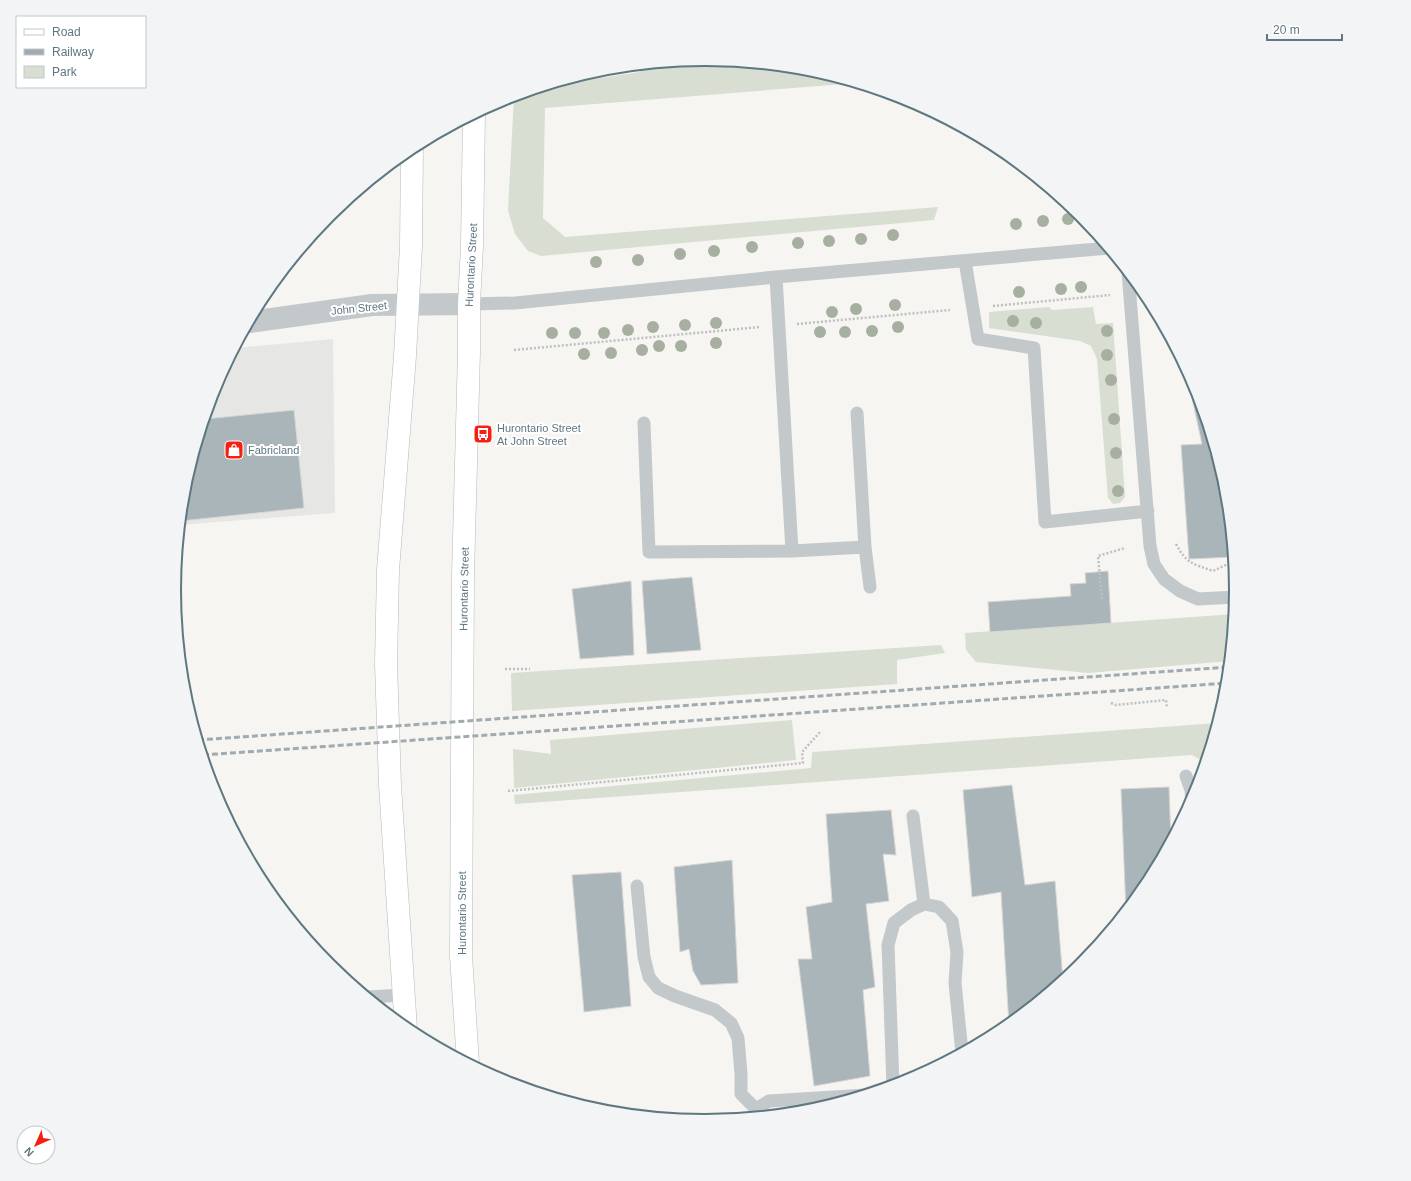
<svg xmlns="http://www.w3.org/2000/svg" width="1411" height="1181" font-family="Helvetica,sans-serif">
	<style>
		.built { fill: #e6e7e5 }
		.green { fill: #d8ded2 }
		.building { fill: #a9b5b8; stroke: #d7d7d4 }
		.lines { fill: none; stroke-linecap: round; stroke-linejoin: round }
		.primary-casing { stroke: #b3babd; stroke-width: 23 }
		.path { stroke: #bcc0c1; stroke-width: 2.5; stroke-dasharray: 2 2; stroke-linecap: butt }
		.lane { stroke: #c3c8cb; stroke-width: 13 }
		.street { stroke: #c3c8cb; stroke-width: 22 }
		.primary { stroke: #fff; stroke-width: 22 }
		.rail { stroke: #a1aaae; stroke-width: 3; stroke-dasharray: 6 3; stroke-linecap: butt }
		.tree { fill: #a7b0a0 }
		.labels { text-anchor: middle; stroke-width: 4; stroke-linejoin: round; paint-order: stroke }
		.street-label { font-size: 11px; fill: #5e7780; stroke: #fff }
		.poi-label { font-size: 11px; fill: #5e7780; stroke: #fff; text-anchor: start }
		.rim { fill: none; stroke: #5e7780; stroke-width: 2 }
	</style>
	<rect width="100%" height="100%" fill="#f6f5f2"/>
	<path class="built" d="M333,339l2,174 -155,12 4,-38 31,-100 20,-39z"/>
	<path class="green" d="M706,59l103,10 47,14 -311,25 -2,110 22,19 373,-30 -4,13 -393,36 -13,-5 -13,-17 -7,-23 6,-115 32,-10 94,-14 1,-7z
		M1049,307l3,3 41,-3 3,17 17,-1 12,174 -5,6 -7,1 -5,-6 -11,-139 -6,-13 -11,-5 -91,-13v-16z
		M1235,614l-5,47 -142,12 -112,-11 -10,-12 -1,-17z
		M941,645l4,8 -48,7v24l-385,27 -1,-38z
		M792,720l4,40 -282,28 -1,-39 38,5 -1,-14z
		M1218,723l-12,40 -14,-8 -677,49 -1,-9 297,-27 1,-16z"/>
	<path class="building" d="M1190,389l8,2 29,96 7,70 -45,2 -8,-114 21,-1z
		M294,410l10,98 -123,13 3,-34 21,-68z
		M1108,571l3,52 -121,9 -2,-30 83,-6 -1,-12 16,-1 -1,-10z
		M692,577l9,73 -54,4 -5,-73z
		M631,581l3,74 -54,4 -8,-70z
		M1012,785l13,100 30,-4 8,100 -54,45 -8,-134 -29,5 -9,-107z
		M1169,787l2,55 -24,44 -21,26 -5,-123z
		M891,810l5,45 -13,-1 6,47 -23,3 9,83 -12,3 7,86 -56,10 -16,-127h14l-6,-52 26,-5 -6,-88z
		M732,860l6,123 -37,2 -8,-14 -4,-22 -9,3 -6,-85z
		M621,872l10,134 -47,6 -12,-137z
		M714,1114l1,7 -10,1 -32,-3z"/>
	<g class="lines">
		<g class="primary-casing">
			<path id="primary" d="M406,1029l-16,-244 -4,-121 2,-94 17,-214 6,-110 1,-98
				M468,1063l-7,-107 2,-381 6,-223v-48l3,-58 2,-132"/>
		</g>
		<path class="path" d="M993,306l117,-11
			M797,324l153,-14
			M514,350l246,-23
			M1176,544c10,19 17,20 37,27l17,-8h4
			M1102,599l-4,-43 27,-8
			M505,669h25
			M1111,703l5,2 50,-5 1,7
			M508,791l295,-28 -1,-11 19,-21"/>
		<path class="lane" d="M965,261l13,78 56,9 11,174 103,-11
			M1128,272l22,274 4,18 10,15 16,12 18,8 38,-2
			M469,304l46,-1 261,-26 333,-29
			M644,423l5,129 143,-1 -16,-274
			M865,547l5,40
			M792,551l73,-4 -8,-134
			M1186,776l5,14 1,13
			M913,816l11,88
			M637,886l7,71 5,20 9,11 17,8 40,14 16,13 7,15 3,36v20l15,15
			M368,997l36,-2
			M893,1086l-5,-141 6,-22 17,-13 13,-6 15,3 13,14 5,31 -2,31 7,70
			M751,1118l5,-9 13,-8 97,-6"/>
		<path class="street" d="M249,322l123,-17 97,-1"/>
		<use href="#primary" class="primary"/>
		<path class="rail" d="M198,740l1031,-73
			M203,755l1025,-72"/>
	</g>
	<g class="tree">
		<circle cx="1068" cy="219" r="6"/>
		<circle cx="1043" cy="221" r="6"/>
		<circle cx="1016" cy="224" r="6"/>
		<circle cx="893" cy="235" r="6"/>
		<circle cx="861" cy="239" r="6"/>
		<circle cx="829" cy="241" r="6"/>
		<circle cx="798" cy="243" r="6"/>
		<circle cx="752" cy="247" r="6"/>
		<circle cx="714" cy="251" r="6"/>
		<circle cx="680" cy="254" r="6"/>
		<circle cx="638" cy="260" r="6"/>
		<circle cx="596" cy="262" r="6"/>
		<circle cx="1081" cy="287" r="6"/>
		<circle cx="1061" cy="289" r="6"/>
		<circle cx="1019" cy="292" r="6"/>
		<circle cx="895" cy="305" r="6"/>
		<circle cx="856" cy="309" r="6"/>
		<circle cx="832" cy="312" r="6"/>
		<circle cx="1013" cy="321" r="6"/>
		<circle cx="716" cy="323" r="6"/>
		<circle cx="1036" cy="323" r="6"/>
		<circle cx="685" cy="325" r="6"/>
		<circle cx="653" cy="327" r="6"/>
		<circle cx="898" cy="327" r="6"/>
		<circle cx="628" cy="330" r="6"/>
		<circle cx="872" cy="331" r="6"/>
		<circle cx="1107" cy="331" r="6"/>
		<circle cx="820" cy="332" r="6"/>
		<circle cx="845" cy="332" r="6"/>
		<circle cx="552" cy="333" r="6"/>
		<circle cx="575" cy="333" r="6"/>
		<circle cx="604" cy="333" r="6"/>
		<circle cx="716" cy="343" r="6"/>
		<circle cx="659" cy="346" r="6"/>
		<circle cx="681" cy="346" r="6"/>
		<circle cx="642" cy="350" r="6"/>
		<circle cx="611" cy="353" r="6"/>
		<circle cx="584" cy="354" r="6"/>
		<circle cx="1107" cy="355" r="6"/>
		<circle cx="1111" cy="380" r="6"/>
		<circle cx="1114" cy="419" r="6"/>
		<circle cx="1116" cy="453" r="6"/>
		<circle cx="1118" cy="491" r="6"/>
	</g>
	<defs>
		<g id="bus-square" transform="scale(1)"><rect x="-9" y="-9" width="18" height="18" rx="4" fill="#f52013" stroke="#fff"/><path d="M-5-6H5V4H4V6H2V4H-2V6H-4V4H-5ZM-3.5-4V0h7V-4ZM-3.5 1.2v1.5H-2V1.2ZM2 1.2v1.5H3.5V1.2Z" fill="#fff"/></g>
		<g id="shop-square" transform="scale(1)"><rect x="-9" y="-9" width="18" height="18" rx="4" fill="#f52013" stroke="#fff"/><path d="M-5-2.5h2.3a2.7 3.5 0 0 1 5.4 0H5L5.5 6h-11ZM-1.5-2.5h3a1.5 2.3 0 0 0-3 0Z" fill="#fff"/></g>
	</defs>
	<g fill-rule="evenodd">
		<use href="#bus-square" x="483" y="434"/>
		<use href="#shop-square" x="234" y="450"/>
	</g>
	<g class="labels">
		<g class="street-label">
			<text transform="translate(471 265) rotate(-87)" y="4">Hurontario Street</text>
			<text transform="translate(359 308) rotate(-6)" y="4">John Street</text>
			<text transform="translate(464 589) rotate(-89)" y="4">Hurontario Street</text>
			<text transform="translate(462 913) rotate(-90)" y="4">Hurontario Street</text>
		</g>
		<g class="poi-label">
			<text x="497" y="432">Hurontario Street<tspan x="497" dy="13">At John Street</tspan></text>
			<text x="248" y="454">Fabricland</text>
		</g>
	</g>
	<path d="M0 0H1411V1181H0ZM181 590a524 524 0 1 1 1048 0a524 524 0 1 1-1048 0Z" fill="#f2f4f5" fill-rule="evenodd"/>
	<path class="rim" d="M181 590a524 524 0 1 1 1048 0a524 524 0 1 1-1048 0Z"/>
	<rect x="16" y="16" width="130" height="72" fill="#ffffff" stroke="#bfc9cc"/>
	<rect x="24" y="29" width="20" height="6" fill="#ffffff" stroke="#bfc9cc"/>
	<text x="52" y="36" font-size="12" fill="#5e7780">Road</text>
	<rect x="24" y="49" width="20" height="6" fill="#a1aaae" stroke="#bfc9cc"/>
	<text x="52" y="56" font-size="12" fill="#5e7780">Railway</text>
	<rect x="24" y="66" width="20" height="12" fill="#d8ded2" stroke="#bfc9cc"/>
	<text x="52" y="76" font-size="12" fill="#5e7780">Park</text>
	<g transform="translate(36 1145) rotate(225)"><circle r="19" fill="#ffffff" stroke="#bfc9cc"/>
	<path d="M0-3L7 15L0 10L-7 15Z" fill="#f52013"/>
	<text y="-6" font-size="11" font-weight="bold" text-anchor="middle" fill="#5e7780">N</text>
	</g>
	<path d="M1267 34v6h75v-6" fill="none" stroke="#5e7780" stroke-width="2"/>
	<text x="1273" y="34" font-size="12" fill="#5e7780" stroke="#ffffff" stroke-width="3" paint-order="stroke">20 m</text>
</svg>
